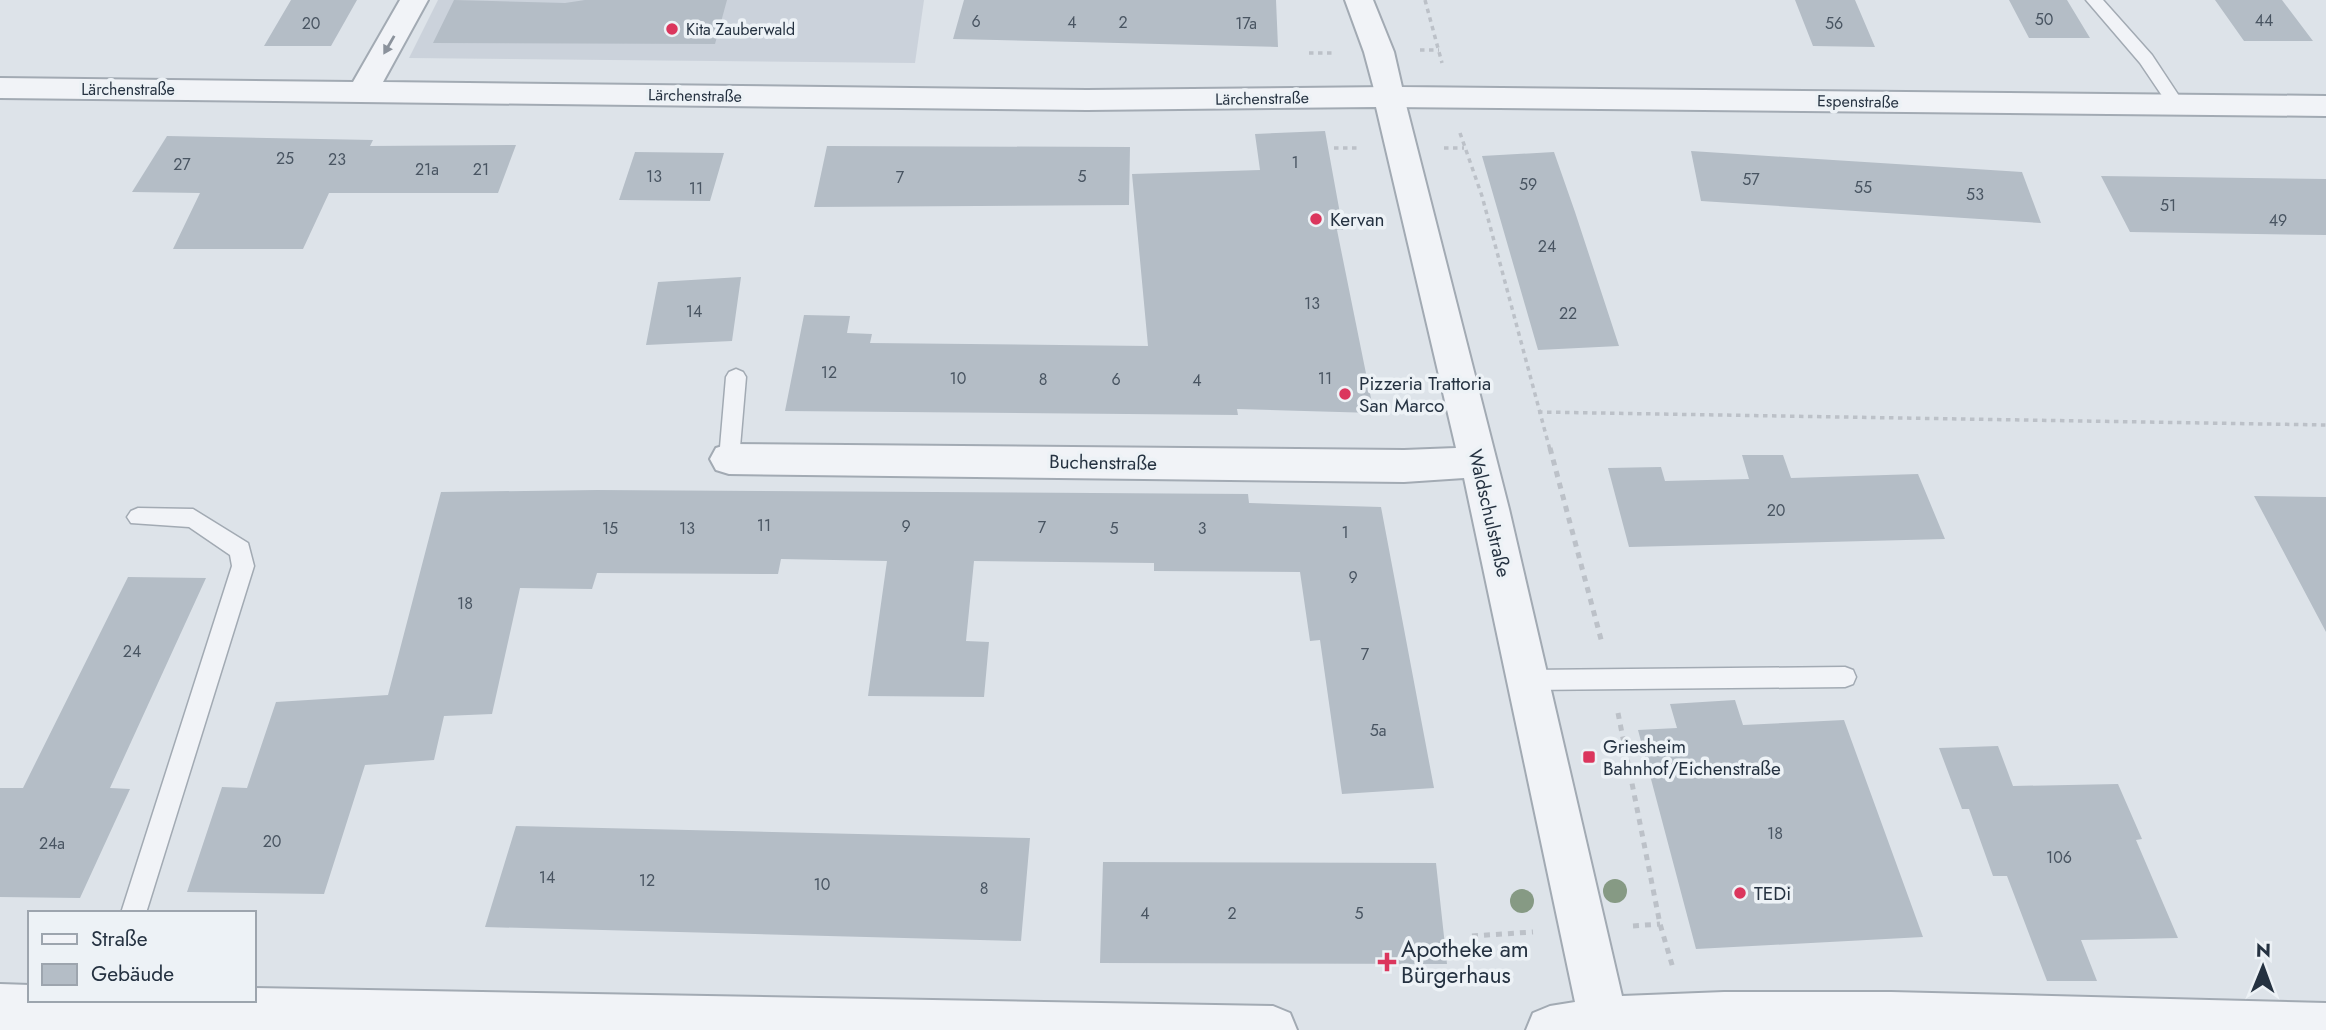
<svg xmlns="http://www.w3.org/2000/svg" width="2326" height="1030" font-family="Jost,sans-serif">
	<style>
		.built { fill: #cbd2db }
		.building { fill: #b4bdc6 }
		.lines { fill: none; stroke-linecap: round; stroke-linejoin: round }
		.service-casing { stroke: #a2aab3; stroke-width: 3 }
		.minor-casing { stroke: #a2aab3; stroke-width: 4 }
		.tertiary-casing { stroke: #a2aab3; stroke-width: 4 }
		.path-far1 { stroke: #bcc1c8; stroke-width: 3.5; stroke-dasharray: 4.5 4.5; stroke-linecap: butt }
		.path { stroke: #bcc1c8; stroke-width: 5; stroke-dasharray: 6 6; stroke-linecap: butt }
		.service { fill: #f1f3f7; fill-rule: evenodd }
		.minor { fill: #f1f3f7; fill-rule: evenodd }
		.tertiary { fill: #f1f3f7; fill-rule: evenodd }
		.tree { fill: #869a84 }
		.oneway { fill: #8b929c }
		.poi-dot { fill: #db365d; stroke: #edf2f6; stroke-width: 2.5 }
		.labels { text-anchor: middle; stroke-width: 7; stroke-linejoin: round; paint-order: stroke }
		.number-label { font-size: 16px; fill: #495562 }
		.far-poi-label { font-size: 16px; fill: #253241; stroke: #edf2f6; text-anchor: start }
		.far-street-label { font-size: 16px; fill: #253241; stroke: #edf2f6 }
		.poi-label { font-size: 19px; fill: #253241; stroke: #edf2f6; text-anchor: start }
		.street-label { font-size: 19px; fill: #253241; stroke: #edf2f6 }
		.near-poi-label { font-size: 23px; fill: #253241; stroke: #edf2f6; text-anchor: start }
	</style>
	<rect width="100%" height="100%" fill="#dde3e9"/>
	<path class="built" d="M438,0h486l-9,63 -506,-5z"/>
	<path class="building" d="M291,0h66l-26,46h-67z
		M454,0l111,3 20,-3h142l-12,44 -282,-1z
		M964,0h312l2,47 -325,-8z
		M1795,0h60l20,47 -62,-1z
		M2009,0h58l23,38h-61z
		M2215,0h67l31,41h-69z
		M1325,131l18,99h-6l37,183 -137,-4 1,6 -453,-4 19,-96 46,1 -3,17 25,1 -2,9 278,3 -16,-172 128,-4 -5,-36z
		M167,136l206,4 -3,6 146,-1 -18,48h-169l-26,56h-130l27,-56 -68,-1z
		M827,146l303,1 -1,58 -315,2z
		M1691,151l331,21 19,51 -340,-22z
		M635,152l89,1 -14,48 -91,-1z
		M1554,152l21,60 44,134 -81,4 -56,-194z
		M2101,176l225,3v56l-196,-3z
		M741,277l-9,64 -86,4 12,-63z
		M1742,455h41l8,23 127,-4 27,65 -316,8 -21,-79 53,-1 4,14 84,-2z
		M597,490l651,4 1,9 132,4 53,281 -92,6 -22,-154 -10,1 -10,-69 -146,-1v-8l-180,-2 -8,80 23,1 -5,55 -116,-1 19,-135 -106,-2 -3,15 -181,-1 -5,16 -72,-1 -28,126 -48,2 -10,44 -69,5 -41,129 -137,-2 35,-105 25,1 29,-86 112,-7 53,-203z
		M2254,496l72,1v135z
		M128,577l78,1 -96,210 20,1 -50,109 -80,-1v-109h23z
		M1735,700l8,25 101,-5 79,217 -227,12 -58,-219 39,-2 -7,-24z
		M1998,746l15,40 105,-2 24,55 -6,1 42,98 -97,2 16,41h-50l-40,-105h-14l-24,-67h-7l-23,-61z
		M516,826l514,12 -9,103 -536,-14z
		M1103,862l333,1 11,101 -347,-1z"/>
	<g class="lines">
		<g class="service-casing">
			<path id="service" d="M2086,0h17l49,55 33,50 -2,4h-12l-31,-46z
				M736,369l7,3 3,5 -7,82 -3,6 -7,2 -7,-2 -3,-6 7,-82 3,-5z
				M138,508l55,1 55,34 6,23 -108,347h-25l111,-347 -2,-11 -41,-28 -58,-4 -4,-6 4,-6z
				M1845,667l8,3 3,7 -3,7 -8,3 -316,3 -8,-3 -3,-7 3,-7 8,-3z"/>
		</g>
		<g class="minor-casing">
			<path id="minor" d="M400,0h28l-45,82 704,8 302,-3 11,3 4,7 105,412 113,487 102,-4h167l435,11v27h-800l7,-17 17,-7 25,-4 -111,-524 -60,4 -675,-8 -13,-4 -6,-11 6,-11 13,-4 675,6 52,-2 -80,-341 -289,3 -1087,-12v-20l353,4z
				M0,984l30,1v15h224v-12l1019,18 17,7 7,17h-1297z"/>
		</g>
		<g class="tertiary-casing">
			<path id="tertiary" d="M1345,0h28l21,52 8,35 924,9v20l-937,-9 -11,-3 -14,-52z"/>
		</g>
		<path class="path-far1" d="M1425,0l17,63
			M1420,50h19
			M1309,53h25
			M1460,133l22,63 68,254
			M1334,148h24
			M1444,148h20
			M1538,412l788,13"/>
		<path class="path" d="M1550,448l52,195
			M1618,713l42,211 13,44
			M1633,926l27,-2
			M1472,936l61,-4"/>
		<use href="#service" class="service"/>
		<use href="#minor" class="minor"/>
		<use href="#tertiary" class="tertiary"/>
	</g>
	<g class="tree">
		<circle cx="1615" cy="891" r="12"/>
		<circle cx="1522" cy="901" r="12"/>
	</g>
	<defs><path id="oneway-solid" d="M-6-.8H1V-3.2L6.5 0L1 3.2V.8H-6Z" transform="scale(1.75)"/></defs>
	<use class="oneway" href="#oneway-solid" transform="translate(389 45) rotate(120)"/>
	<g class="poi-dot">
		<circle cx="672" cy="29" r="7"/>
		<circle cx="1316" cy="219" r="7"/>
		<circle cx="1345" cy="394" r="7"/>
		<rect x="1582" y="750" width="14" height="14" rx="3.5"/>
		<circle cx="1740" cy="893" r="7"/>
		<path d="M1383.5 951.5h7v7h7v7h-7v7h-7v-7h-7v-7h7z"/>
	</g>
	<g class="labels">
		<g class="number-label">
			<text x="2044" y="25">50</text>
			<text x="2264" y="26">44</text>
			<text x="976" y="27">6</text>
			<text x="1072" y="28">4</text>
			<text x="1123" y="28">2</text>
			<text x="311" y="29">20</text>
			<text x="1246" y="29">17a</text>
			<text x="1834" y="29">56</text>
			<text x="285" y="164">25</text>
			<text x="337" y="165">23</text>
			<text x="1295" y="168">1</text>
			<text x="182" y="170">27</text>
			<text x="427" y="175">21a</text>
			<text x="481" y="175">21</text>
			<text x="654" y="182">13</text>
			<text x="1082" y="182">5</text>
			<text x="900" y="183">7</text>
			<text x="1751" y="185">57</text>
			<text x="1528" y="190">59</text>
			<text x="1863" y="193">55</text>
			<text x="696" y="194">11</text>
			<text x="1975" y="200">53</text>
			<text x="2168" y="211">51</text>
			<text x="2278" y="226">49</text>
			<text x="1547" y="252">24</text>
			<text x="1312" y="309">13</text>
			<text x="694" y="317">14</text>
			<text x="1568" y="319">22</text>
			<text x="829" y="378">12</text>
			<text x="958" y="384">10</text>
			<text x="1325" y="384">11</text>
			<text x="1043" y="385">8</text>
			<text x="1116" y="385">6</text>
			<text x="1197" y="386">4</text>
			<text x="1776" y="516">20</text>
			<text x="764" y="531">11</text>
			<text x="906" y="532">9</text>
			<text x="1042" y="533">7</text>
			<text x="610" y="534">15</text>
			<text x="687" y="534">13</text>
			<text x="1114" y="534">5</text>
			<text x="1202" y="534">3</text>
			<text x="1345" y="538">1</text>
			<text x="1353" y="583">9</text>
			<text x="465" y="609">18</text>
			<text x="132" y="657">24</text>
			<text x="1365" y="660">7</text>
			<text x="1378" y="736">5a</text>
			<text x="1775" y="839">18</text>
			<text x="272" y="847">20</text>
			<text x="52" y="849">24a</text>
			<text x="2059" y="863">106</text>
			<text x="547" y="883">14</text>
			<text x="647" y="886">12</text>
			<text x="822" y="890">10</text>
			<text x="984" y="894">8</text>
			<text x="1145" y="919">4</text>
			<text x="1232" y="919">2</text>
			<text x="1359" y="919">5</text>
		</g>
		<g class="far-poi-label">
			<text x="686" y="35">Kita Zauberwald</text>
		</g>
		<g class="far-street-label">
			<text x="128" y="95">Lärchenstraße</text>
			<text transform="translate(695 95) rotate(1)" y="6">Lärchenstraße</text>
			<text transform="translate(1262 98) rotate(-1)" y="6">Lärchenstraße</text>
			<text transform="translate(1858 101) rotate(1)" y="6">Espenstraße</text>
		</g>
		<g class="poi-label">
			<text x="1330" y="226">Kervan</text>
			<text x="1359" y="390">Pizzeria Trattoria<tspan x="1359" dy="22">San Marco</tspan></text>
			<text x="1603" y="753">Griesheim<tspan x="1603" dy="22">Bahnhof/Eichenstraße</tspan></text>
			<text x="1754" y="900">TEDi</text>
		</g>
		<g class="street-label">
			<text transform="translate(1103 462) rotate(1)" y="7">Buchenstraße</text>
			<text transform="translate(1490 513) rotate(77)" y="7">Waldschulstraße</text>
		</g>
		<g class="near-poi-label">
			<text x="1401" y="957">Apotheke am<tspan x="1401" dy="26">Bürgerhaus</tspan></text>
		</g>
	</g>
	<rect x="28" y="911" width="228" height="91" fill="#edf2f6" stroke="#9da5ae" stroke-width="2"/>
	<rect x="42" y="934" width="35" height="10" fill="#f1f3f7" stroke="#9da5ae" stroke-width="2"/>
	<text x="91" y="946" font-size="21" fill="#253241">Straße</text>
	<rect x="42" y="964" width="35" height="21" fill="#b4bdc6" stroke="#9da5ae" stroke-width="2"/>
	<text x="91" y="981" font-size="21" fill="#253241">Gebäude</text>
	<g transform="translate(2263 967) rotate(1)" stroke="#edf2f6" stroke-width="5" paint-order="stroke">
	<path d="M0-5L12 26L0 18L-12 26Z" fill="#253241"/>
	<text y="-10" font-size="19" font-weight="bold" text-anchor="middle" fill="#253241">N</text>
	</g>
</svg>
